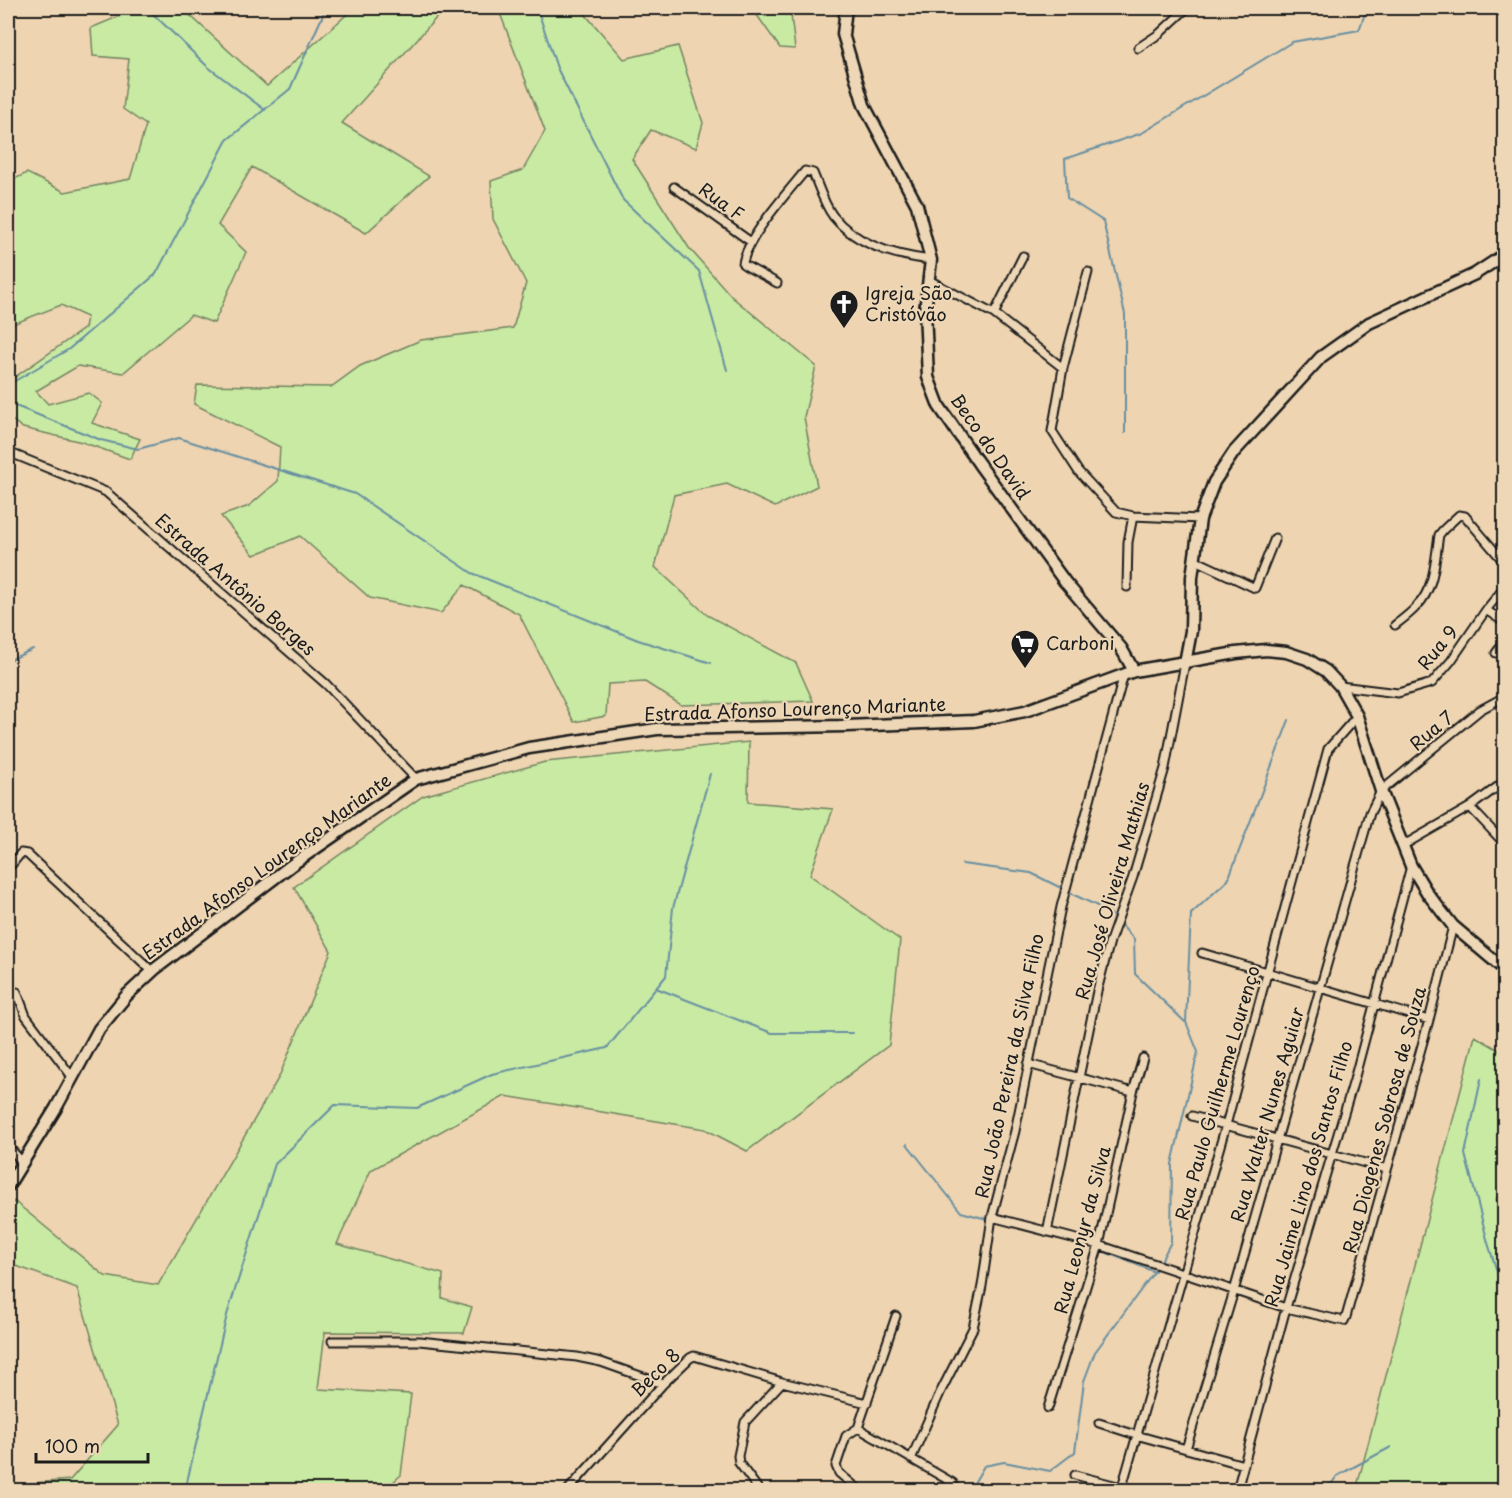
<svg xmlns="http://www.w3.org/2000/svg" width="1512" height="1498" font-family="'Playpen Sans',sans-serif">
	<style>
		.green { fill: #c8eaa3; stroke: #728360; stroke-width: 1.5 }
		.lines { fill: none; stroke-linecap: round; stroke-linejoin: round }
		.stream { stroke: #678fa2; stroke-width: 2 }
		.street-casing { stroke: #1c1c1c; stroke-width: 11 }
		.secondary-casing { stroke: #1c1c1c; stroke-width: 15 }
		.street { stroke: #edd7b6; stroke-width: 7 }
		.secondary { stroke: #edd7b6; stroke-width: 10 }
		.labels { text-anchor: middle; stroke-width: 4.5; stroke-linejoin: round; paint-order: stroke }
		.street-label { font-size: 18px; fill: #1c1c1c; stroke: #edd7b6 }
		.poi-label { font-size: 18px; fill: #1c1c1c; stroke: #edd7b6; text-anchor: start }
	</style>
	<rect width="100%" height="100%" fill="#eed4b0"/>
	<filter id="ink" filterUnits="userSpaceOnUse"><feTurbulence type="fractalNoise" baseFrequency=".0167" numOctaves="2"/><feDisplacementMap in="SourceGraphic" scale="12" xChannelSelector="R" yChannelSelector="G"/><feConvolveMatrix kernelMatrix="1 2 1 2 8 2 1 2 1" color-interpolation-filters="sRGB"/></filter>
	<g filter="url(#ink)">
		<path class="green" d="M121,8h61l85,78 87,-78h91l-103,115 87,53 -63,57 -114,-66 -34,58 28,27 -32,71 -23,-8 -68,58 -45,-7 -42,25 12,13 41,-11 13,10 -10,20 48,16 -10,20 -48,-17 -59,-14 -15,-11v-35l77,-54 2,-11 -26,-12 -53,21v-144l19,-9 38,19 65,-13 16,-54 -23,-16 6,-50 -36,-3 -2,-28 29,-12z
			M498,8h84l2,5 40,46 54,-13 25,77 -7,25 -45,-18 -19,29 57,89 43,49 84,69 -12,51 13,69 -42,21 -48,-23 -53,11 -19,72 52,48 89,48 17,38 -132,4 -36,-23 -37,2 -2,32 -32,6 -55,-108 -55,-29 -23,28 -71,-15 -70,-62 -46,19 -33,-39 28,-10 29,-25 2,-34 -86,-43 3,-19 134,2 29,-21 61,-26 92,-12 13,-45 -33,-64 -2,-38 32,-11 22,-39z
			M752,8h28l11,7 4,34 -15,-1z
			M749,742l-1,60 85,7 -23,66 90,65 -11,105 -142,106 -42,-22 -200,-33 -134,74 -34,74 106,30 -1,24 30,9 -8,26 -139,-1 -7,57 93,5 -10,81 -17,15h-366l4,-6 48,-4 48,-55 -41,-137 -69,-25v-54l6,-8 91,75 53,9 121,-208 52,-126 -37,-64 129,-91 122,-34z
			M1475,1036l29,17v117l-8,31 8,9v280h-148z"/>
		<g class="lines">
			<path class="stream" d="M147,8l61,59 57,43
				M537,8l20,60 66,132 76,71 28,99
				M8,385l61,-36 87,-75 71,-134 63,-51 36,-81
				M8,403l93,37 37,9 41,-11 176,56 117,79 166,67 73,23
				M1125,433v-119l-22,-93 -36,-23 -2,-39 77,-26 150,-91 67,-12 8,-22
				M8,661l25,-12
				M962,864l69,9 32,16
				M1068,892l40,19 26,28 1,35 50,48
				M656,988l116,45h80
				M1481,1079l-16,75 23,89 16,51
				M907,1144l54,68 134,36 60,24
				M1160,1263l11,-21 1,-78 26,-112 -12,-30 5,-108 37,-34 61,-160
				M185,1490l42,-175 48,-151 60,-59 82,3 75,-34 115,-26 59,-72 7,-68 37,-134
				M970,1490l14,-24 20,-4 46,9 25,-19 9,-71 11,-29 62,-84
				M1327,1490l10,-14 54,-29"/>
			<g class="street-casing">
				<path id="street" d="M1138,48l21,-14 28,-26
					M674,187l77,55
					M1088,272l-25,96 -11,63 26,40 38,41 17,4 67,3
					M929,280l65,34 69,54
					M777,283l-31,-17 -3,-2c3,-26 45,-72 62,-93l8,2c6,14 11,31 20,43 23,29 64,40 98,44
					M994,314l29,-58
					M8,452l98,40 220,192 90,95
					M1195,560l60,28 20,-50
					M1127,587l1,-45 5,-26
					M1486,610l18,12
					M1395,625c8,-6 16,-12 22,-19 18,-18 18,-47 22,-71l4,-5 16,-15 6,1 39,46
					M1496,653l8,-11
					M1340,686l58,7 34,-10 19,-22 35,-51 18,-22
					M1470,807l34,36
					M1402,846l68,-39 34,-25
					M12,864l9,-11 6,1 125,117
					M1202,953l227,67
					M17,992l9,24 47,62
					M1028,1064l105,28
					M1192,1116l195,53
					M8,1146l15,17
					M992,1217l107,28 187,63 58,13 2,-4 83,-297 24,-94
					M1047,1232l50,-241 13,-50 23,-64 32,-109 20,-105
					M896,1316l-38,112 95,55
					M332,1341h87l158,16 24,5 62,22
					M1048,1408l51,-163 34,-153 10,-34
					M1099,1423l37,12 108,30
					M858,1428l-12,8 -10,30 3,7 20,17
					M1186,1449l48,-158 136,-478 11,-22 99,-81 24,-13
					M911,1459l29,-66 33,-65 9,-42 10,-69 23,-86 46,-224 63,-233
					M1075,1475l58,15
					M1122,1487l104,-362 102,-376 29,-33
					M568,1490l95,-106 27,-26 4,-2 88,26 85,21
					M759,1490l-20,-27 -1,-7 7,-34 37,-40
					M1237,1490l49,-182 68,-228 57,-214"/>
			</g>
			<g class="secondary-casing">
				<path id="secondary" d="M846,8l-3,26 21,71 53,100 14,55 -6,51 3,66 11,29 40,58 86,118 56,66 13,23
					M1185,663l6,-32 1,-54 8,-58 14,-37 20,-30 87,-95 48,-34 106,-49 29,-19
					M8,1186l48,-78 43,-79 28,-34 28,-26 138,-105 123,-85 113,-31 128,-19 190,-3 127,-5 51,-10 109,-40 102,-18 30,-3 20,2 21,7 19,12 14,15 17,30 24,75 30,75 17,28 25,32 51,43"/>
			</g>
			<use href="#street" class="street"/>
			<use href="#secondary" class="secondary"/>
		</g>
	</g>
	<defs>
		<g id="church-pin" transform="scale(1.5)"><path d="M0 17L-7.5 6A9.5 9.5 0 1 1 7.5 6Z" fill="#1c1c1c" stroke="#edd7b6"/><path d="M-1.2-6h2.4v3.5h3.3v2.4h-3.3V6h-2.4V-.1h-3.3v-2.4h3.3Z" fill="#fff"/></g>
		<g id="supermarket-pin" transform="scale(1.5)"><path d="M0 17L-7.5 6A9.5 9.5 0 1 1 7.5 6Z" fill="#1c1c1c" stroke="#edd7b6"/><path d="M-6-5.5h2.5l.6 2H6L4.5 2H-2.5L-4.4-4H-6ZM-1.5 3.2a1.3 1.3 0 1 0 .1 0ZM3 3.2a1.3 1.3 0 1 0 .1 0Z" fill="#fff"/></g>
	</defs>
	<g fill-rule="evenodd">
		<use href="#church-pin" x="844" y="304"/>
		<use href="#supermarket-pin" x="1025" y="644"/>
	</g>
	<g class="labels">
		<g class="street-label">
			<text transform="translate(721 202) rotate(36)" y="6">Rua F</text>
			<text transform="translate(990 447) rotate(55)" y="6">Beco do David</text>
			<text transform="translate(235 585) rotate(41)" y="6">Estrada Antônio Borges</text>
			<text transform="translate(1438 648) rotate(-51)" y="6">Rua 9</text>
			<text transform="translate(795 710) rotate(-2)" y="6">Estrada Afonso Lourenço Mariante</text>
			<text transform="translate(1432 731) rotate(-40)" y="6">Rua 7</text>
			<text transform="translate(267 867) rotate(-36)" y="6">Estrada Afonso Lourenço Mariante</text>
			<text transform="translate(1113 891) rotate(-74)" y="6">Rua José Oliveira Mathias</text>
			<text transform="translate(1010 1066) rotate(-78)" y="6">Rua João Pereira da Silva Filho</text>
			<text transform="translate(1218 1093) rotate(-74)" y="6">Rua Paulo Guilherme Lourenço</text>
			<text transform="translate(1268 1115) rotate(-74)" y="6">Rua Walter Nunes Aguiar</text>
			<text transform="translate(1385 1120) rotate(-75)" y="6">Rua Diogenes Sobrosa de Souza</text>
			<text transform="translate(1309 1174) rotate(-74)" y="6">Rua Jaime Lino dos Santos Filho</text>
			<text transform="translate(1083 1230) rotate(-75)" y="6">Rua Leonyr da Silva</text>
			<text transform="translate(656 1373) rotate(-45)" y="6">Beco 8</text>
		</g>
		<g class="poi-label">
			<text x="865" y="300">Igreja São<tspan x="865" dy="21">Cristóvão</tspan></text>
			<text x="1046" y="650">Carboni</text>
		</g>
	</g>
	<rect width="1512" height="1498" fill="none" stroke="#edd7b6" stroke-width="30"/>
	<rect x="15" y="15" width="1482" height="1468" fill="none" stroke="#1c1c1c" stroke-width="2" filter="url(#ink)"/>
	<path d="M36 1453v9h112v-9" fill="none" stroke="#1c1c1c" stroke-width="3"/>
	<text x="45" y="1453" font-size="18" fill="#1c1c1c" stroke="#edd7b6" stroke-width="4.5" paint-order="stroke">100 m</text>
</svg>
